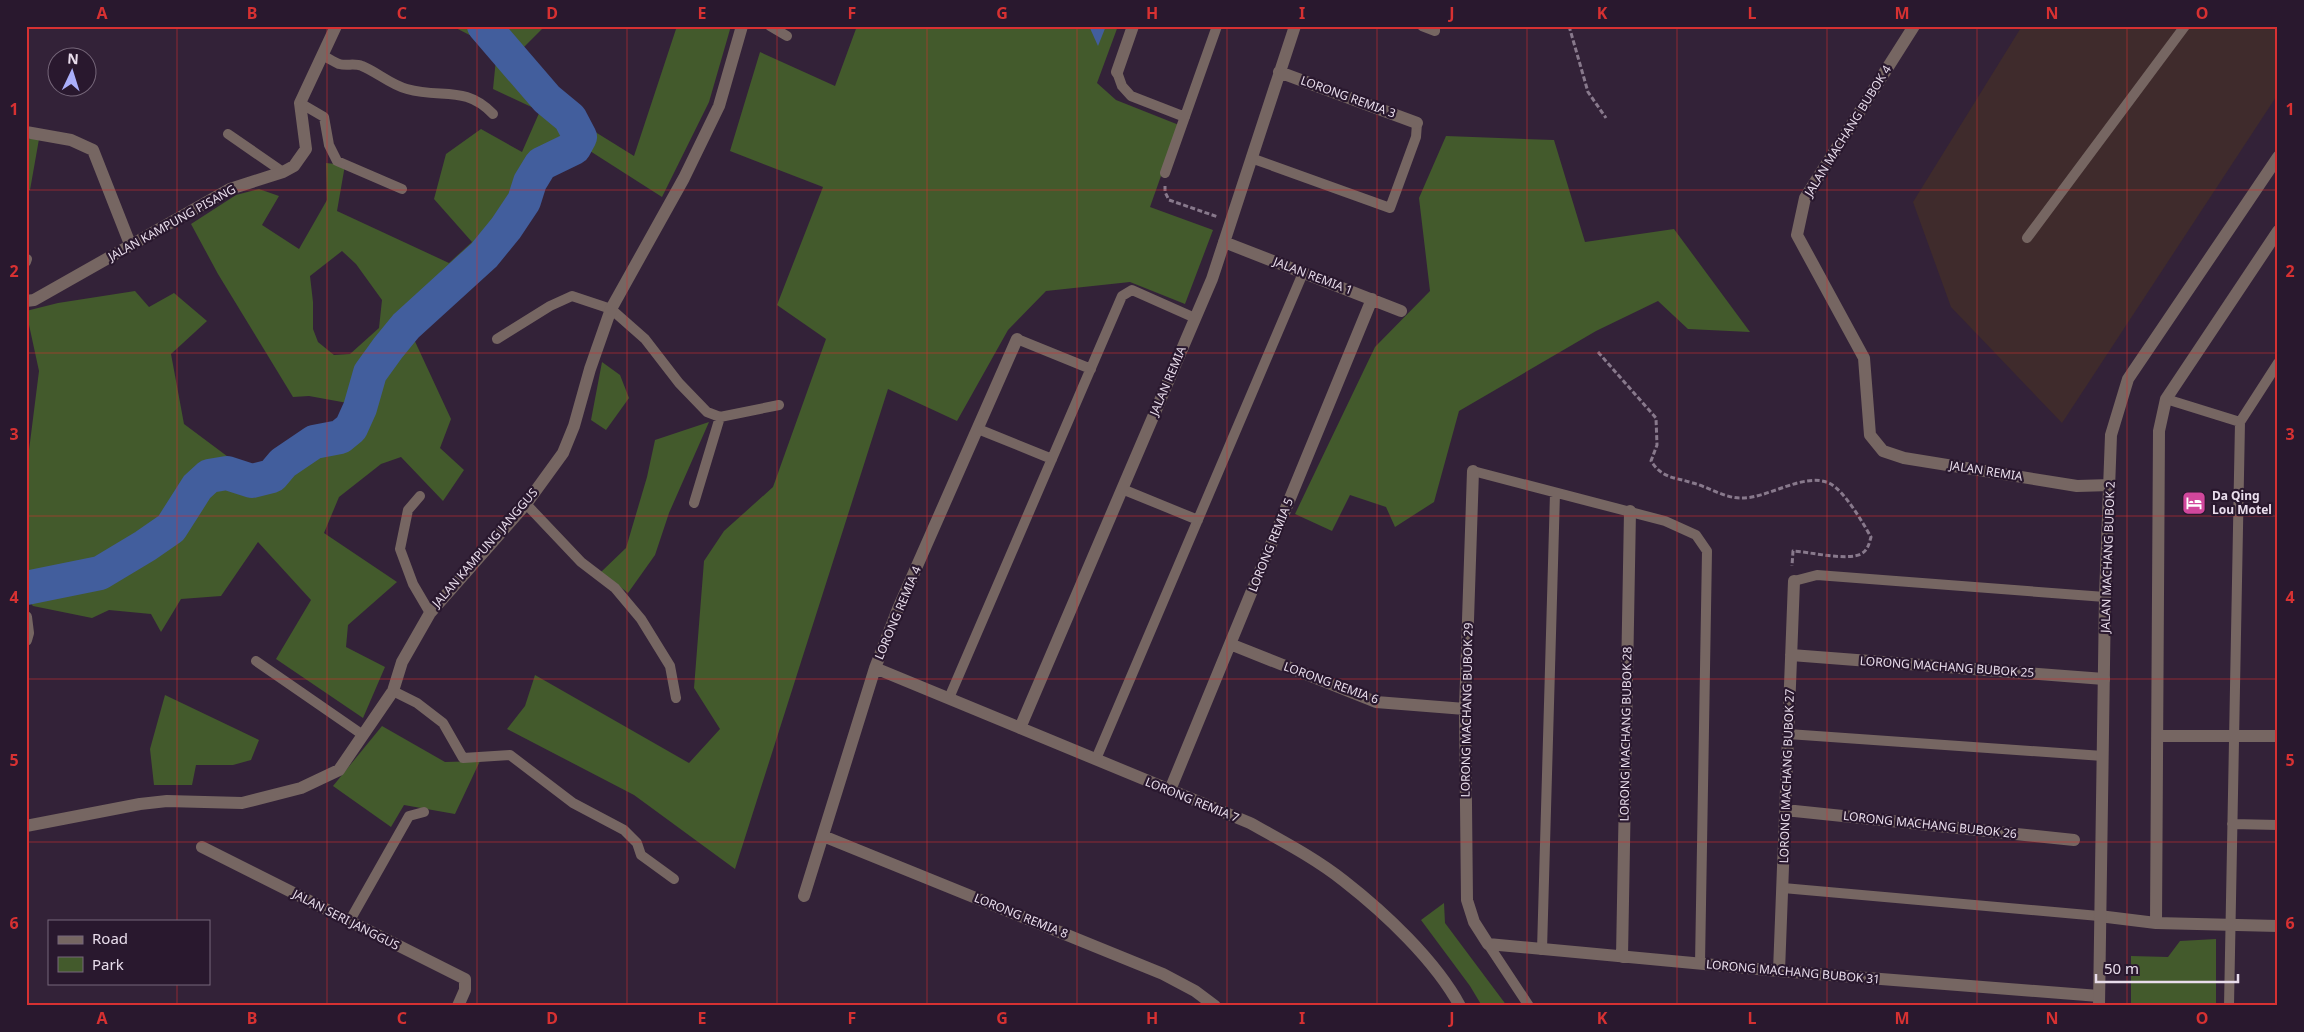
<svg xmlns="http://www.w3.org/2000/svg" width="2304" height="1032" font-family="'Noto Sans',sans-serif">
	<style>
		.industrial { fill: #3f2b2c }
		.green { fill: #435a2c; fill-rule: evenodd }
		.water { fill: #425e9d }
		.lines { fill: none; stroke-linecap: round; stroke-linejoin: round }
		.river { stroke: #425e9d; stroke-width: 34 }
		.path { stroke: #88798c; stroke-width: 3; stroke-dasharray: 5 2.5; stroke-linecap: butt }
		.service { stroke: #766662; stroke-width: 10 }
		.minor { stroke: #766662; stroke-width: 12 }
		.tertiary { stroke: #766662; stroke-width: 12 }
		.grid { fill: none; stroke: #d73132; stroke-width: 1; stroke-opacity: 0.55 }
		.labels { text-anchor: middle; stroke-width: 4.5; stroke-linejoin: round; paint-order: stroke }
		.street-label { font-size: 12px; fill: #e9ddec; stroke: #29182e }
		.poi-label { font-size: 12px; font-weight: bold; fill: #e9ddec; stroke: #29182e; text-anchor: start }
		.neatline { fill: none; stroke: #d73132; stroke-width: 2 }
		.grid-label { font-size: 16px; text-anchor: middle; font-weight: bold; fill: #d73132 }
	</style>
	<rect width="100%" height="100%" fill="#332238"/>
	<path class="industrial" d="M2022,26h256v68l-216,329 -111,-116 -38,-105z"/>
	<path class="green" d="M452,26h93l-26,26 65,73 50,31 43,-130h54l-22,76 -47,95 -72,-46 -38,23 -50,81 -54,45 -36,35 39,84 -11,29 24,22 -21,31 -42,-44 -20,7 -42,33 -15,36 73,49 -49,43 -2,22 39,20 -22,51 -87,-59 35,-59 -53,-58 -37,54 -40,3 -20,33 -10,-18 -42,-4 -17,8 -59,-12 -7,-8v-124l13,-103 -13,-60 32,-8 77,-12 14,16 25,-14 33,28 -36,33 13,70 63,47 19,-2 45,-33 23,-4 13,-11 6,-17 -44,-8 -16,1 -75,-123 -27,-50 45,-29 23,-6 20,7 -17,29 37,24 28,-49 -1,-37 19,2 -8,46 112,52 23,-21 -38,-43 12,-45 35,-25 41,23 18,-41 -47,-22 4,-40zM342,251l14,13 26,36 -3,28 -29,26 -16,1 -16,-13 -5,-13v-27l-3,-26z
		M857,26h261l-21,57 19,17 63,25 -29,82 63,23 -28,74 -55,-22 -84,9 -38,39 -51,91 -69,-32 -153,480 -101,-74 -127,-66 18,-23 10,-31 154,88 31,-34 -26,-41 10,-127 20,-30 49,-44 53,-148 -49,-34 46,-118 -93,-36 30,-99 75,34z
		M1446,136l108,4 31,102 89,-13 76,103 -62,-3 -30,-28 -62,30 -137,80 -25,91 -39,25 -9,-20 -36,-12 -18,36 -37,-17 80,-167 55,-56 -11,-93z
		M26,139h13l-9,51h-4z
		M602,362l18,13 9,23 -23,32 -15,-10z
		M709,422l-40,91 -14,42 -27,38 -27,-21 25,-24 21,-71 8,-37z
		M165,695l94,45 -8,20 -18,5h-37l-4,20h-38l-4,-36z
		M382,726l63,36 35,-1 -25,53 -51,-9 -13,22 -58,-41z
		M1444,903l1,20 62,83h-25l-12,-20 -49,-66z
		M2216,939v67h-85v-50l37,1 12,-16z"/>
	<path class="water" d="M1089,26h17l-8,20z"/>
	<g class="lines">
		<path class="river" d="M26,588l74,-15 45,-27 26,-18 26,-41 12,-11 18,-3 25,8 20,-5 11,-13 31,-21 26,-5 11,-9 9,-20 10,-35 18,-25 18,-22 78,-71 22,-27 18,-27 6,-19 11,-18 33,-16 6,-11 -10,-19 -23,-19 -63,-73"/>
		<path class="path" d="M1569,26l19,66 18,26
			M1165,186v6l4,8 49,17
			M1598,352l58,66 1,27 -6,16c12,18 23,16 42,22 15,4 32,15 47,15 28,1 63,-26 89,-15 15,7 34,40 42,54 -2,7 -3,13 -10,17 -14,7 -51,-2 -68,-3l-1,15"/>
		<path class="service" d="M770,26l17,10
			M1422,26l13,5v-5
			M322,55c6,3 12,7 17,9 8,2 16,-1 23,2 15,6 29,19 45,23 35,10 58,-4 86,25
			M1117,72l5,14 9,10 54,21
			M300,103l24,14 5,28 8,16 65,28
			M228,134l55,38
			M1251,158l139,50 26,-71 1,-14
			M1165,173l52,-147
			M2027,238l158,-212
			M26,262l1,-3
			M497,339l53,-33 22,-10 39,13 34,30 34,44 28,29 13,5 59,-12
			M1017,339l74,30
			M2166,399l74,23
			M978,429l74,30
			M1473,471l192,50 31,14 11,16 -7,413
			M1122,489l76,31
			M420,496l-12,14 -8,39 13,35 17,29
			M694,503l26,-86
			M526,504l55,58 34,26 26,31 29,47 6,32
			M1794,581l23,-6 288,22
			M256,661l107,74
			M393,691l24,12 26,20 20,35 47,-3 63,48 51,27 13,13 4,12 33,24
			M949,698l173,-402 10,-6 63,28
			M1788,734l315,22
			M1096,759l207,-486
			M2232,824l46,1
			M1783,888l316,28
			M349,922l60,-106 15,-4
			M1488,944l41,62
			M1542,950l13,-457
			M2229,1006l11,-584 38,-59"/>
		<path class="minor" d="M1914,26l-109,172 -8,37 67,123 6,77 13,16 21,7 173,28 34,-1
			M1117,72l16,-46
			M1279,72l138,51
			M26,132l45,8 22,10 37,94
			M1224,242l177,69
			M26,301l8,-1 196,-111 53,-17 11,-6 12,-17 -6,-46 36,-77
			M1473,471l-8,238 2,191 7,22 14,22 291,27 320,25
			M26,617l2,16 -2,7
			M1230,644l146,58 89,7
			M1791,655l313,24
			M875,668l375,155c32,18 65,35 94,58 41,32 91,79 116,125
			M1020,728l192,-449 83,-253
			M2158,736h120
			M1170,790l202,-491
			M1785,810l289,30
			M26,826l114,-22 27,-3 75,2 59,-15 38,-18 54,-79 9,-29 28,-49 96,-109 37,-51 11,-27 16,-57 21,-60 73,-131 35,-72 23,-80
			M823,836l340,138 32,17 20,15
			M202,847l263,132v11l-7,16
			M804,896l71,-228 23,-59 119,-270
			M2099,916l57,7 122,3
			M2156,923l3,-492 7,-32 112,-168
			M1622,957l8,-446
			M1779,971l15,-390"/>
		<path class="tertiary" d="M2099,1006l6,-409 6,-162 17,-56 150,-222"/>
	</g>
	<path class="grid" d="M177,26v895M327,26v980M477,26v980M627,26v980M777,26v980M927,26v980M1077,26v980M1227,26v980M1377,26v980M1527,26v980M1677,26v980M1827,26v980M1977,26v980M2127,26v980M26,190h2252M26,353h2252M26,516h2252M26,679h2252M26,842h2252M177,983v23"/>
	<defs>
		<g id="hotel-square" transform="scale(1.25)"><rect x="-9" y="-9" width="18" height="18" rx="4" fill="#d1479c" stroke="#29182e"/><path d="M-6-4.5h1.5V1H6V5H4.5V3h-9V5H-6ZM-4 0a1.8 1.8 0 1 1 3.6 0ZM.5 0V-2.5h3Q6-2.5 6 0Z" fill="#fff"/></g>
	</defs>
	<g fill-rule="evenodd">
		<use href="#hotel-square" x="2194" y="503"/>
	</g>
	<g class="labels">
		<g class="street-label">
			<text transform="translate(1348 97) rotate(20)" y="4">LORONG REMIA 3</text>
			<text transform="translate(1848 131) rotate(-58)" y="4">JALAN MACHANG BUBOK 4</text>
			<text transform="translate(172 223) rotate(-29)" y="4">JALAN KAMPUNG PISANG</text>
			<text transform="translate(1313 276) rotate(21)" y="4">JALAN REMIA 1</text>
			<text transform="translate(1168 381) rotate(-67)" y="4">JALAN REMIA</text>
			<text transform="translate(1986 471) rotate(9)" y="4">JALAN REMIA</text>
			<text transform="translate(1271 545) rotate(-68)" y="4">LORONG REMIA 5</text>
			<text transform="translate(485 548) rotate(-49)" y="4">JALAN KAMPUNG JANGGUS</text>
			<text transform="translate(2108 557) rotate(-88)" y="4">JALAN MACHANG BUBOK 2</text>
			<text transform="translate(898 613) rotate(-67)" y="4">LORONG REMIA 4</text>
			<text transform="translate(1947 667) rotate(4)" y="4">LORONG MACHANG BUBOK 25</text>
			<text transform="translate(1331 683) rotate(20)" y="4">LORONG REMIA 6</text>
			<text transform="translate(1467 710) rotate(-89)" y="4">LORONG MACHANG BUBOK 29</text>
			<text transform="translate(1626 734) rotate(-89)" y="4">LORONG MACHANG BUBOK 28</text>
			<text transform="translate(1787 776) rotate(-88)" y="4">LORONG MACHANG BUBOK 27</text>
			<text transform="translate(1192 800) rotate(22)" y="4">LORONG REMIA 7</text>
			<text transform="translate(1930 825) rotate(6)" y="4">LORONG MACHANG BUBOK 26</text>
			<text transform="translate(1021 916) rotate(22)" y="4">LORONG REMIA 8</text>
			<text transform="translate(346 920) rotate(27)" y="4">JALAN SERI JANGGUS</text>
			<text transform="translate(1793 972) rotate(5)" y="4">LORONG MACHANG BUBOK 31</text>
		</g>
		<g class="poi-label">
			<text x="2212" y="500">Da Qing<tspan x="2212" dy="14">Lou Motel</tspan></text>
		</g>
	</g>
	<rect width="2304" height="1032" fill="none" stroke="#29182e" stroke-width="55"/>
	<rect x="48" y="920" width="162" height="65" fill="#29182e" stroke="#76677a"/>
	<rect x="58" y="936" width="25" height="8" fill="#766662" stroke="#76677a"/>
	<text x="92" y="944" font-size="15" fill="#e9ddec">Road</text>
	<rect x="58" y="957" width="25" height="15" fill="#435a2c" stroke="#76677a"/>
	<text x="92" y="970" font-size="15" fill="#e9ddec">Park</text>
	<g transform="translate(72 72) rotate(4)"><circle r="24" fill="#29182e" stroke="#76677a"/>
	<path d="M0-4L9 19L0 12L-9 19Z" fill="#aaaffb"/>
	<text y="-8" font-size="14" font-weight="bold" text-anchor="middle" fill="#e9ddec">N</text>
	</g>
	<path d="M2096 974v8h142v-8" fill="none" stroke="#e9ddec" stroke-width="2.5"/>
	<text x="2104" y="974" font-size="15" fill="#e9ddec" stroke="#29182e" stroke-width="4" paint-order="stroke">50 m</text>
	<rect x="28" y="28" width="2248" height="976" class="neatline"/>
	<g class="grid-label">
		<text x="102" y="19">A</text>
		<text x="252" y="19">B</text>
		<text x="402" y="19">C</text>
		<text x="552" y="19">D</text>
		<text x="702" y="19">E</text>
		<text x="852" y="19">F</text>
		<text x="1002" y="19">G</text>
		<text x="1152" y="19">H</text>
		<text x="1302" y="19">I</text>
		<text x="1452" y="19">J</text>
		<text x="1602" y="19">K</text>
		<text x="1752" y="19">L</text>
		<text x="1902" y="19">M</text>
		<text x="2052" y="19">N</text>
		<text x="2202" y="19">O</text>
		<text x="14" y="115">1</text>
		<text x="2290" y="115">1</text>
		<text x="14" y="277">2</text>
		<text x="2290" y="277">2</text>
		<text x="14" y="440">3</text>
		<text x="2290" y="440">3</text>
		<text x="14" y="603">4</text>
		<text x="2290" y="603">4</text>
		<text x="14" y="766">5</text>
		<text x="2290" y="766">5</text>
		<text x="14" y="929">6</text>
		<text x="2290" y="929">6</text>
		<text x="102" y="1024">A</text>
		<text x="252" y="1024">B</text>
		<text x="402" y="1024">C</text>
		<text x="552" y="1024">D</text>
		<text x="702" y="1024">E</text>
		<text x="852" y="1024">F</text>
		<text x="1002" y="1024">G</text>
		<text x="1152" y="1024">H</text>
		<text x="1302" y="1024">I</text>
		<text x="1452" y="1024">J</text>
		<text x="1602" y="1024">K</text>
		<text x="1752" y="1024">L</text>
		<text x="1902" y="1024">M</text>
		<text x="2052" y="1024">N</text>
		<text x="2202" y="1024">O</text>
	</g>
</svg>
